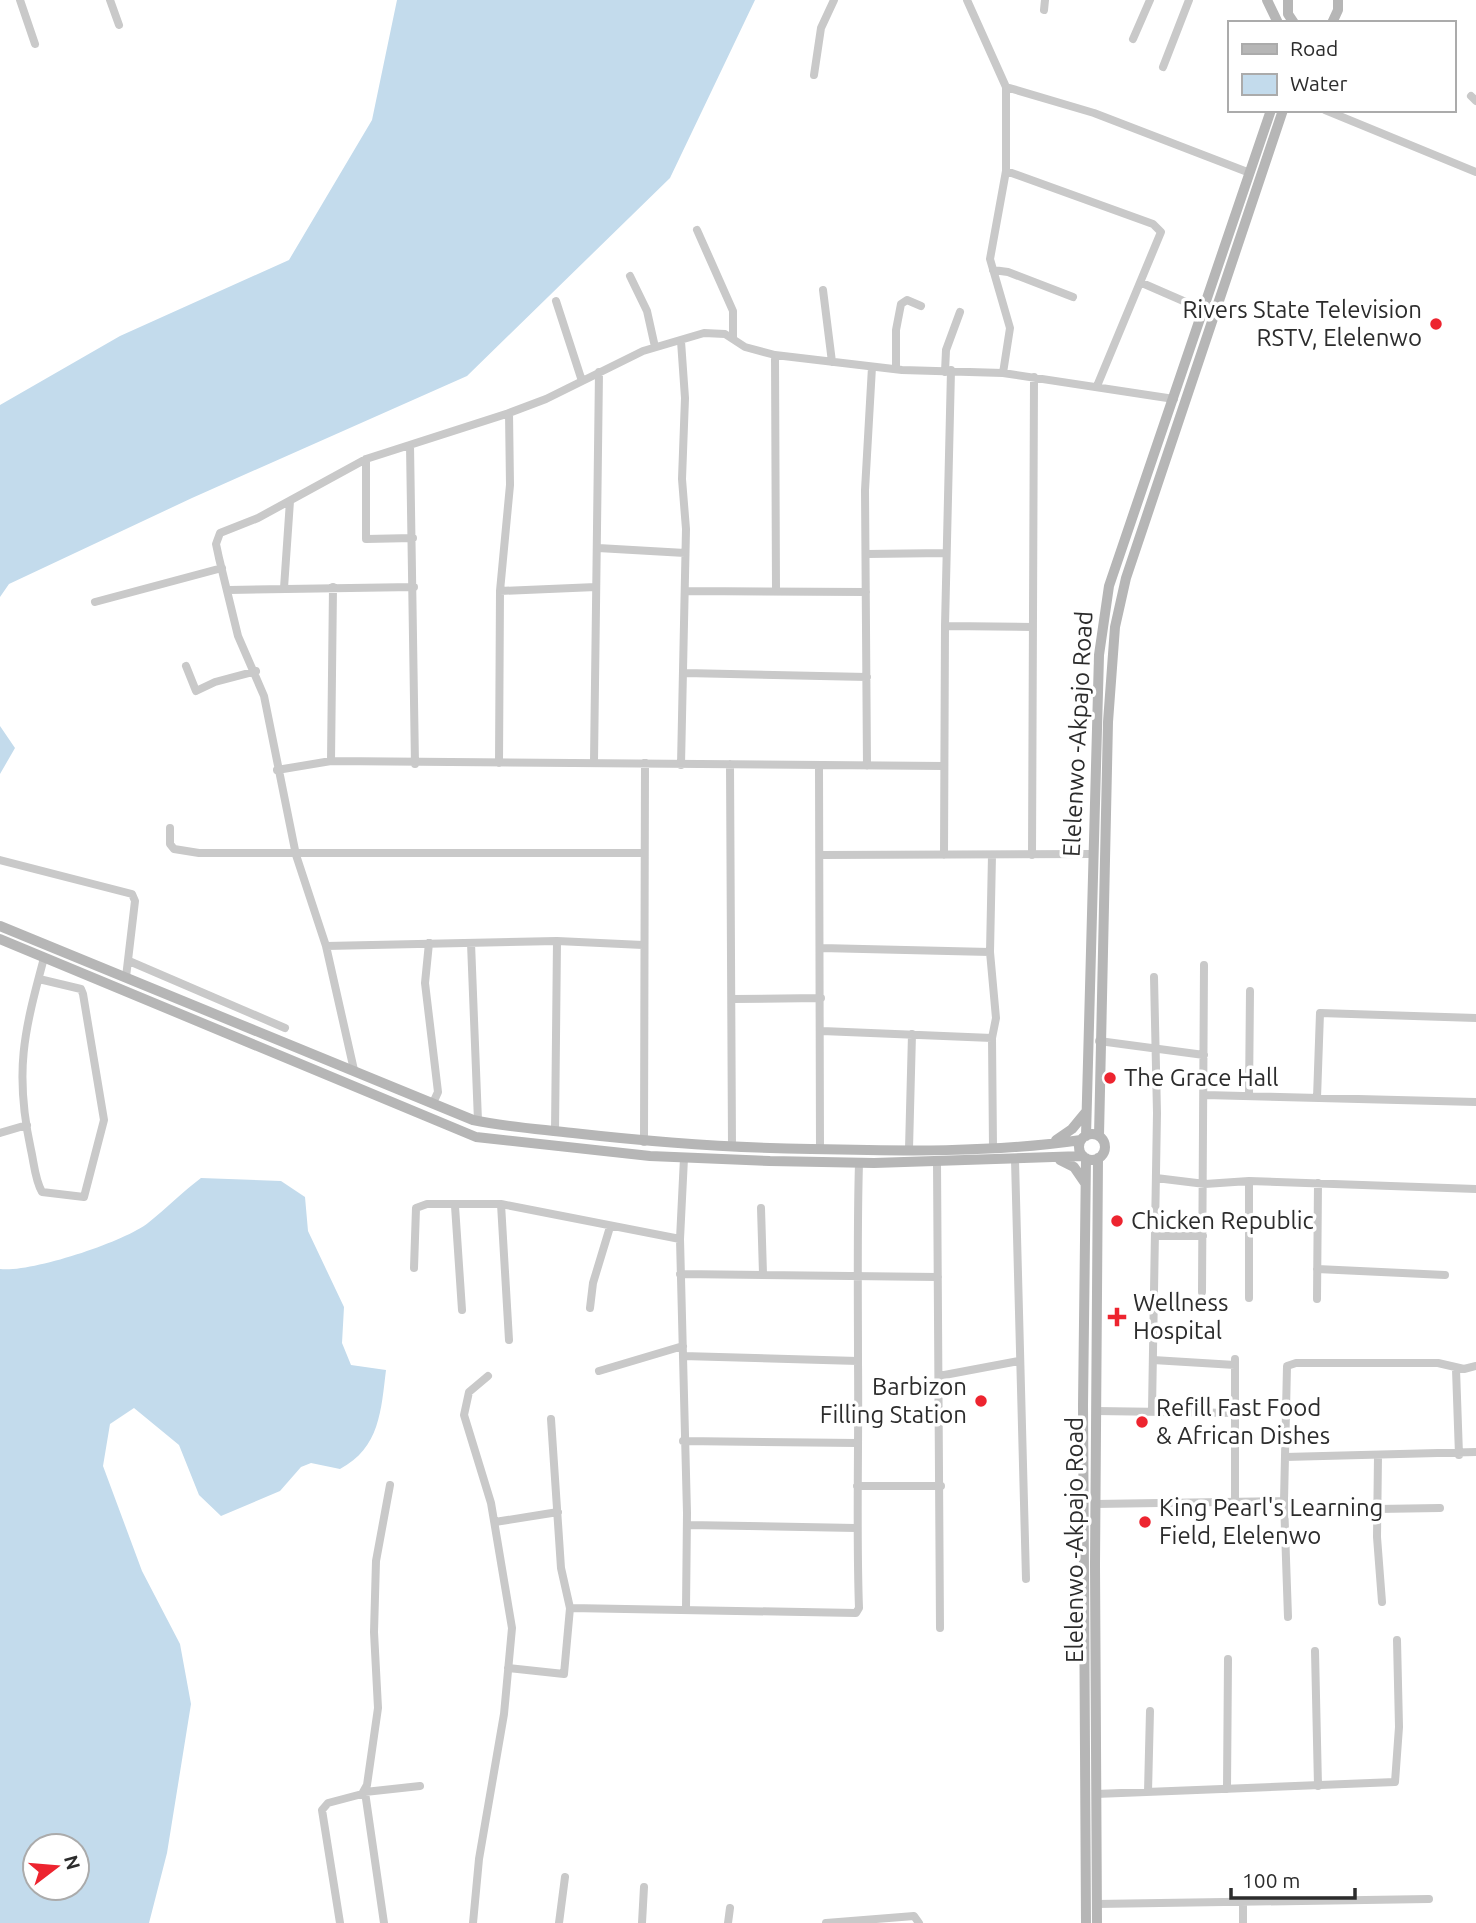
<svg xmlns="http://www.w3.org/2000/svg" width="1476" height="1923" font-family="Ubuntu,sans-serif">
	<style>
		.water { fill: #c3dbec; fill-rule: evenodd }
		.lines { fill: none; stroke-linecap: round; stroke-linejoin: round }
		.minor { stroke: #c9c9c9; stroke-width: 8 }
		.secondary { stroke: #b6b6b6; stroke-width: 10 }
		.poi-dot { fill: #ed242f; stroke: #fff; stroke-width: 2.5 }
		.labels { text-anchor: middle; stroke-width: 7; stroke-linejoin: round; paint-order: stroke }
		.poi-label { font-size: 24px; fill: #2c2c2c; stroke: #fff; text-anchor: start }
		.street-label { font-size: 24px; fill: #2c2c2c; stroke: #fff }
	</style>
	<rect width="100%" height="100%" fill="#fff"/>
	<path class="water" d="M397,0h358l-85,178 -203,198 -275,122 -183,86 -9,13v-192l120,-69 169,-76 83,-140z
		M0,726l15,22 -15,26z
		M201,1178l80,3 24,16 3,34 36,76 -2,36 9,22 35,5c-5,40 -6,78 -46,99l-29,-6 -10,4 -21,24 -59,25 -22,-21 -20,-50 -45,-37 -24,16 -7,42 39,105 38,73 11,60 -24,149 -18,70h-149v-654c30,4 124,-27 148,-46 18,-14 34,-31 53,-45zM77,1846v42h-42v-42z"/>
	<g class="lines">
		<path class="minor" d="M20,0l15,44
			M110,0l9,25
			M967,0l39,87v84l-16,88 20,69 -7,45
			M1044,10l1,-10
			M1133,39l17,-39
			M1163,67l26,-67
			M814,75l7,-47 13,-28
			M1006,87l88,26 156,60
			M1471,96l5,5
			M1325,110l151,62
			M1006,171l147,53 8,8 -64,154
			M697,230l36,81v26
			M993,270l15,2 65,25
			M630,276l17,35 8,36
			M1142,283l62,27
			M823,290l9,72
			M556,301l26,80
			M681,341l4,57 -3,81 4,50 -5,236
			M775,355l1,235
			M896,369v-39l5,-26 6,-4 14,6
			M945,372l1,-22 14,-38
			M410,445l5,319
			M366,459v80l47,-1
			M598,548l87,5
			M867,554l79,-1
			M284,588l6,-87
			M229,590l185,-3
			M500,591l96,-4
			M685,591l181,1
			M95,602l127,-34
			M945,626l87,1
			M186,666l10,25 19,-9 41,-11
			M685,673l182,4
			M331,761l2,-174
			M594,762l5,-390
			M499,763l1,-172 10,-106 -1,-72
			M730,764l2,383
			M867,766l-2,-276 7,-123
			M819,768l1,381
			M277,770l54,-9 613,5
			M170,828v16l4,5 25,4h444
			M821,855l272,-1
			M944,855l1,-229 6,-256
			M992,855l-2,97 6,66 -4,20 1,110
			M1032,855l2,-478
			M0,860l132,34 3,7 -9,76
			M429,943l-4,40 13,109 -5,11
			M471,943l7,178
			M326,946l231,-5 86,4
			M821,948l169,4
			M129,961l156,67
			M39,979l42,10 2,5 21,126 -20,77 -42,-5c-7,-12 -8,-29 -11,-42 -17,-78 -7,-118 13,-192
			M733,999l88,-1
			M822,1031l170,7
			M1099,1041l105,14
			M354,1070l-28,-124 -30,-91 -32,-159 -26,-60 -19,-78 -3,-14 4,-11 38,-15 108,-59 143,-46 37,-14 97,-48 61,-18 21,1 20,13 30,8 127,15 101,3 171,26
			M1205,1095l271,7
			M1249,1096l1,-105
			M1317,1098l3,-85 156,5
			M555,1132l2,-191
			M0,1133l27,-8
			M644,1142l1,-379
			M909,1149l3,-115
			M684,1158l-4,81 7,274 -1,96
			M1015,1160l11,419
			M937,1162l3,466
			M1156,1178l49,6 44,-3 227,8
			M455,1206l7,104
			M761,1208l2,66
			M1155,1236h48
			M414,1268l2,-60 11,-4h74
			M1317,1269l128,6
			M680,1274l258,3
			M1202,1292l2,-327
			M1249,1298v-117
			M1317,1299l1,-116
			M590,1308l3,-25 17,-56
			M509,1340l-8,-136 179,35
			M683,1356l175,5
			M1235,1359v143
			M1153,1360l82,5
			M1456,1369l3,86
			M599,1371l84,-25
			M939,1376l80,-15
			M1152,1410l5,-297 -3,-136
			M1096,1411l141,2
			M551,1419l10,149 9,40 286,5 3,-5c-3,-82 0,-164 -1,-246 0,-67 -1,-132 1,-199
			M683,1441l174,2
			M1378,1456l-1,81 5,65
			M1285,1457l191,-5
			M857,1486h84
			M1095,1504l189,-3
			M1377,1509l63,-1
			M495,1522l63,-10
			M687,1525l169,3
			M1288,1617l-4,-116 3,-135 9,-3h142l26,6 12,-3
			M1315,1651l3,135
			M508,1668l56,6 6,-66
			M1227,1789l1,-130
			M1148,1792l2,-81
			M1096,1794l299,-12 4,-55 -2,-87
			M1096,1904l333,-5
			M340,1923l-18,-113 6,-7 34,-9 5,-9 11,-77 -4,-76 2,-71 14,-76
			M384,1923l-19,-131 55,-6
			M473,1923l6,-64 25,-145 8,-86 -21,-125 -27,-88 5,-23 19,-16
			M559,1923l6,-46
			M642,1923l2,-36
			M728,1923l2,-15
			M826,1923l88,-7 5,7
			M1243,1923v-21"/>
		<path class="secondary" d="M1267,0l11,23
			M1288,0v14l6,9
			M1332,23l6,-13v-10
			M0,926l473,194c33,7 66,9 100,13 79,9 158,15 238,16 89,2 181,4 270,-9
			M0,939l476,198 174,19 120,5 104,2 209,-7
			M1079 1147a13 13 0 1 1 26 0a13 13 0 1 1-26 0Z
			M1086,1136l13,-481 10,-69 162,-476
			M1099,1136l9,-414 7,-95 11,-49 157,-468
			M1056,1140l16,-11 14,-17
			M1060,1160l14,7 11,16
			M1086,1923l-3,-518 3,-247
			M1097,1923l-2,-358 3,-407"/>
	</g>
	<g class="poi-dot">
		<circle cx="1436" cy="324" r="7"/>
		<circle cx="1110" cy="1078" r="7"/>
		<circle cx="1117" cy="1221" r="7"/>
		<path d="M1113.5 1306.5h7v7h7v7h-7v7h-7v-7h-7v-7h7z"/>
		<circle cx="981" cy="1401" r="7"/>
		<circle cx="1142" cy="1422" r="7"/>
		<circle cx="1145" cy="1522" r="7"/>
	</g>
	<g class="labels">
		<g class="poi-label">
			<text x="1422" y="318" text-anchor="end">Rivers State Television<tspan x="1422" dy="28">RSTV, Elelenwo</tspan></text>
			<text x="1124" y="1086">The Grace Hall</text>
			<text x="1131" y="1229">Chicken Republic</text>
			<text x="1133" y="1311">Wellness<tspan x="1133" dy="28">Hospital</tspan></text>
			<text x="967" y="1395" text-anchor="end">Barbizon<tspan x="967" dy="28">Filling Station</tspan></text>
			<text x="1156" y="1416">Refill Fast Food<tspan x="1156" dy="28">&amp; African Dishes</tspan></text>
			<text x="1159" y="1516">King Pearl's Learning<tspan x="1159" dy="28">Field, Elelenwo</tspan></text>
		</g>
		<g class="street-label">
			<text transform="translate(1078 734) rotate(-87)" y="8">Elelenwo -Akpajo Road</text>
			<text transform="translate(1075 1540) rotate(-90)" y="8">Elelenwo -Akpajo Road</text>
		</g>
	</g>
	<rect x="1228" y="21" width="228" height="91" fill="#ffffff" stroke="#ababab" stroke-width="2"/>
	<rect x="1242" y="44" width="35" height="10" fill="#b6b6b6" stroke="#ababab" stroke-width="2"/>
	<text x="1290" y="56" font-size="21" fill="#2c2c2c">Road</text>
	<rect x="1242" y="74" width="35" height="21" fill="#c3dbec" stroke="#ababab" stroke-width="2"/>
	<text x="1290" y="91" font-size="21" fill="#2c2c2c">Water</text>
	<g transform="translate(56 1867) rotate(74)"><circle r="33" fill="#ffffff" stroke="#ababab" stroke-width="2"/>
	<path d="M0-5L12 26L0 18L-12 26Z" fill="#ed242f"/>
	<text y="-10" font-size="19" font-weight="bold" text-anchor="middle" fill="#2c2c2c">N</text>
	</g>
	<path d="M1231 1888v10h124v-10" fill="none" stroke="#2c2c2c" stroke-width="3.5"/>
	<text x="1242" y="1888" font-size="21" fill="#2c2c2c" stroke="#ffffff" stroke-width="5" paint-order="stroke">100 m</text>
</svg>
